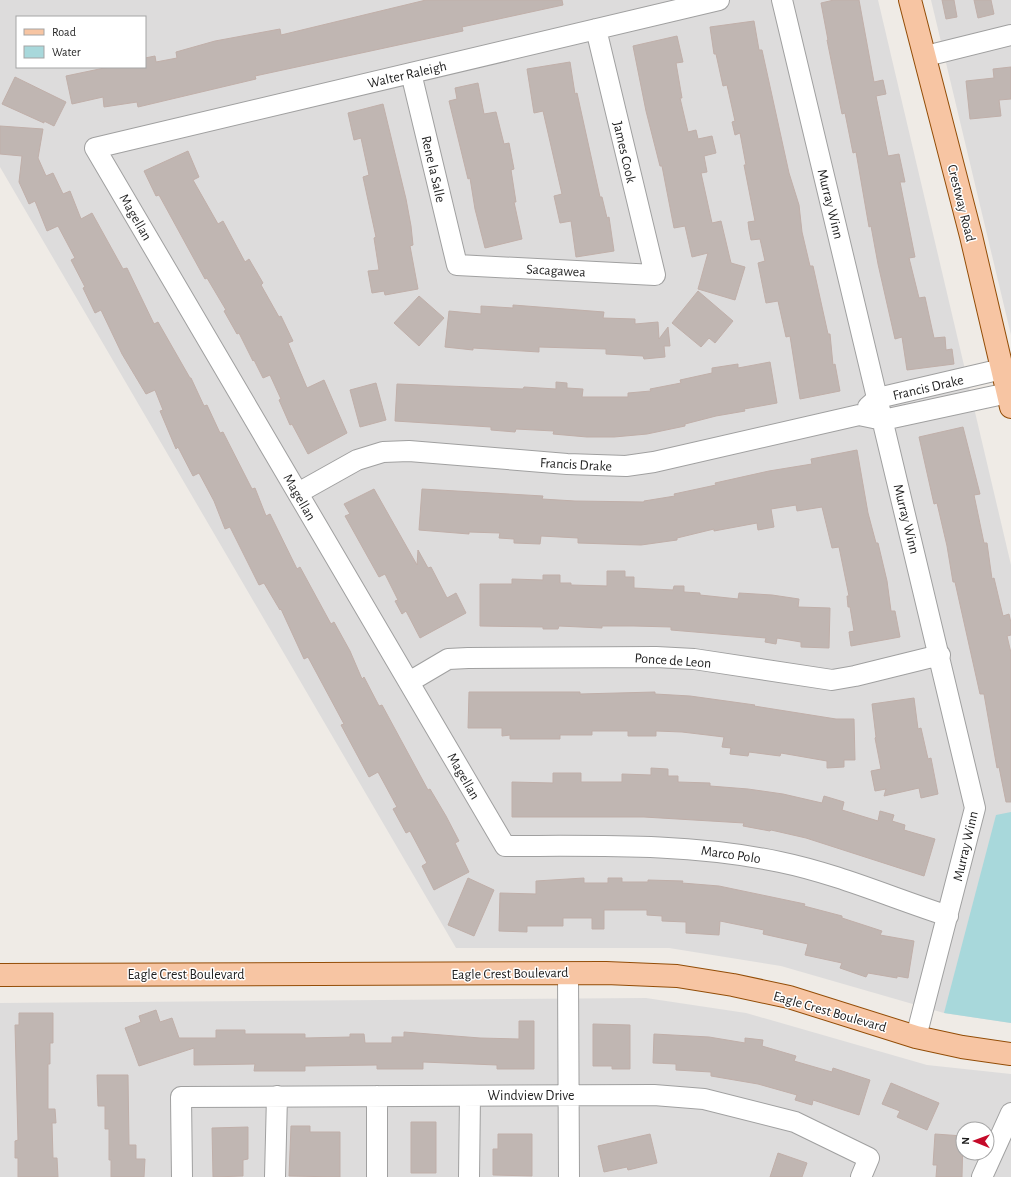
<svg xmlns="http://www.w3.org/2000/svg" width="1011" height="1177" font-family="'Alegreya Sans',sans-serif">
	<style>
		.residential { fill: #dddcdc; fill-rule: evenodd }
		.water { fill: #a8d8db }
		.building { fill: #c0b6b2; stroke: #c0afa9 }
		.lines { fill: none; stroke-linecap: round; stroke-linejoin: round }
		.minor-casing { stroke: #a0a0a0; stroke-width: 22 }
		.major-casing { stroke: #934d07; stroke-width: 24 }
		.minor { stroke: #fff; stroke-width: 20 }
		.major { stroke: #f7c5a3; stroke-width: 22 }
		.labels { text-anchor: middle; stroke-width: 3; stroke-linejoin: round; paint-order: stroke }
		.street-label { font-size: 14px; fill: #1f1f1f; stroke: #fff }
	</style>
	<rect width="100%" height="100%" fill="#efebe6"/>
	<path class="residential" d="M0,0h878l133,565v458l-67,-10 -163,-47 -112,-18h-213l-456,-781zM17,17h128v50h-128z
		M931,0h80v335z
		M646,998l100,15 181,52 84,9v103h-1011v-174zM963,1129h24v24h-24z"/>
	<path class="water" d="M1011,812v211l-67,-10 52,-198z"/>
	<path class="building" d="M426,0h136l1,5 -101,22 1,4 -208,45 1,3 -118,28 -1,-5 -33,5 -1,-10 -31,7 -6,-28 43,-9h36v-9l10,-2 1,6 21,-4 -1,-6 39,-11 65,-12 1,6z
		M834,0h25l15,82 9,-2 3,14 -10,2 12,60 11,-2 6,28h-5l15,75 -6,1 10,40 6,-1 9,41 11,-1 1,13 6,-1 2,15 -47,6 -5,-33 -7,2 -17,-75 -7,-38 -2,1 -13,-75 -3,1 -8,-40 -3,1 -15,-74h1l-7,-37z
		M942,0h12l3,17 -11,2z
		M974,0h17l3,14 -16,4z
		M754,21l5,29h3l27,123 10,32 3,27 8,34h3l15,68h2l3,31 2,-1 5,27 -40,8 -10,-63 -4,1 -8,-36 -12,2 -8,-40 7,-2 -5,-22 -9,1 -2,-10 -1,-8 7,-1 -11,-56h2l-6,-32 -5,2 -3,-13 3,-1 -8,-36 -4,1 -7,-32h-2l-4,-27z
		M677,36l6,26 -7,1 6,35h-2l8,34 8,-2 2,9 14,-3 4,17 -12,3 3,16 -6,1 11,50 9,-2 10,42 14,4 -10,33 -37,-11 10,-36 -16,4 -7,-31 -11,2 -12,-62h-2l-14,-55 -13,-65z
		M570,62l5,32 2,-1 23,104h2l5,21 2,-1 5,34 -38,6 -5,-36 -11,2 -6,-27 8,-2 -19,-83 -9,2 -7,-44z
		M1011,67v32l-12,1 2,16 -31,3 -4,-38 28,-3 -1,-9z
		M15,77l51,25 -12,24 -10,-5v2l-42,-19z
		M478,83l6,31 12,-2 8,32 5,-1 5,26 -3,1 5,32h-2l8,37 -37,9 -10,-39 -5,-31 -2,1 -19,-78 8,-2 -2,-11z
		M383,104l23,95 5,27 2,19 -3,1 8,43 -33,6 -1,-4 -12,2 -4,-22 11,-1 -5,-32 2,-1 -13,-60 6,-2 -8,-37 -7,2 -6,-27z
		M0,126l43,3 -5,29 8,18 7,-3 10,21 7,-3 11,28 11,-6 31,56 4,-1 27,56 4,-2 32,56h1l13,28 3,-1 13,28 3,-1 29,57 3,-1 11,28 4,-2 27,55 3,-2 31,57 3,-2 16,29 12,28 2,-2 15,29 3,-1 46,85 2,-1 16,27 13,25 -4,2 14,29 -35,18 -12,-24 5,-3 -17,-32 -4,2 -13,-24 4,-2 -19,-35 -9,5 -28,-52 3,-1 -36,-67 -4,2 -23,-50 -1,1 -16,-27 -5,2 -29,-58 -5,2 -11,-28 -15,-28 -6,3 -15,-29 -2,2 -16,-38 3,-1 -8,-20 -9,4 -24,-40 -21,-44 -6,3 -12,-25 2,-1 -14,-27 4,-2 -17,-32 -11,5 -12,-30 -6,3 -10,-22 3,-26 -22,-2z
		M188,151l11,26 -6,3 25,44 5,-3 22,41 4,-3 14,24 -2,2 18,32 2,-1 12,25 -5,2 19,45 17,-8 23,53 -39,21 -16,-30 -2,1 -11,-25 2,-1 -11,-24 -7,3 -9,-18 -1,1 -14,-28 -2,1 -13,-23 2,-1 -19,-32 -2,1 -46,-84 -3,1 -12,-25z
		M698,291l35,30 -18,22 -6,-5 -8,9 -29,-24z
		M419,296l25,22 -25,28 -25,-23z
		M513,305l91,7 -1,6 32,1v5l23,-2 1,17 9,-12 2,19h-6l1,11 -21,2 -1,-3 -37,-2v-5l-67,-2v5l-66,-4v2l-28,-3 4,-36 32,3v-8l32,2z
		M770,362l7,41 -33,6 1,2 -29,5 -31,8v2l-38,8 -33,3h-27l-34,-3 1,-3 -38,-2 -1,3 -24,-2v-3l-96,-6 2,-37 126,5 1,-2 32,2v-7l11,1v5l16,1 -1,8h46v-4l23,-2 -1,-2 31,-6 -1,-3 32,-7v-5l26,-4v4z
		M376,383l10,37 -26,7 -10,-37z
		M963,427l17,67 -6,1 10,48h3l5,36 2,-1 9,38 6,-2 2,9v12l-4,1 4,17v149h-5l-7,-35 -2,1 -13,-74h-4l-25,-112h-2l-6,-36 -10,-43 -3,1 -15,-67z
		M857,450l11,63 8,30h2l9,38 4,30h4l5,26 -49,9 -2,-14 5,-1 -4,-24h-2l-1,-11h2l-10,-49 -7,1 -10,-41 -25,4 -1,-6 -25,4 3,18 -16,3 -1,-7 -43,8v-2l-37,9v2l-36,5 -63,-2v-5l-37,-2 -1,8 -26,-1v-4l-15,-1 1,-5 -31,-1v2l-50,-4 3,-41 121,7 -1,3 33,2 69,1v-1l31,-5 -1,-2 42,-9 -1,-2 54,-12 43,-7 -1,-5z
		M374,489l43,76 1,-15 10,18 3,-1 16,31 9,-5 10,20 -46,25 -14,-27 -4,3 -7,-13 3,-1 -13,-26 -6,3 -34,-61 5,-2 -6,-10z
		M607,571h18v6h9v11l39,2 1,-4h10v6l16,1v2l38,4 1,-6 33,2 27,4 -1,8 32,1 -1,40 -28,-1v-5l-24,-4 -1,6 -11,-2 1,-4 -95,-8v-3l-37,-1h-32v2l-43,-2 -1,3h-15v-2l-63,-1v-42h32v-5l31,1v-5h17v8h11v2l36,1z
		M469,692h111v2l75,-2v2l35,2 65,9 -1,1 82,13h18l1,41h-11v7l-17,1v-7l-46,-8 -1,3 -31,-4 -1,4 -18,-2 1,-6 -9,-1 2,-10 -42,-5 -26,-1v5h-28v-5h-36v4h-32v4h-50v-4l-8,1v-8h-34z
		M914,698l4,31 3,-1 7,31 3,-1 7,36 -17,4 -2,-10 -35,8 2,-7 -11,2 -4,-20 10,-2 -6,-31 1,-1 -4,-33z
		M651,768l17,1v7h10v6l32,1v3l38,3 35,5 39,9 2,-7 20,6 -2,8 36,11 2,-10 14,4 -2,6 13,4 -1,5 31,9 -11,37 -118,-38 -35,-8 -1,1 -27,-5 1,-3 -100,-6h-132v-35l41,1v-10h28v9h41v-8l29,1z
		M468,878l26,12 -20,46 -26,-11z
		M584,878v5h24v-5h14v4h26v-2l35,1 -1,2 37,3 86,18 -1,2 38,10v2l40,13 -2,4 34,6 -6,37 -11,-2v2l-29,-5 -2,4 -26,-9 2,-5 -37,-8 3,-11 -45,-10 1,-4 -44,-9 -1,14 -33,-2v-11l-24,-1v-5l-15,-1v-5h-43v19h-12v-11h-29v8h-36v6l-28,-1 1,-38 36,1v-13z
		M156,1010l4,12 12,-4 7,20h37v-8h29v4h60v4l45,-1v-3h14l1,9h27v-6h12v-5l76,6 39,1v-18h15v48h-37v-4l-74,-3v7h-46v-4l-72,1v5h-51l1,-7 -61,1v-17l-55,18 -14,-38 16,-6 -2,-6z
		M19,1013h34v30h-3v21h-2v45h7l1,14h-4l1,35h4l1,19h-40v-19h-3v-17l3,-1 -3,-115h4z
		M593,1024l37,1v44h-18v-3h-19z
		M654,1034l55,3 36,6v-5l18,2 -1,6 34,10 -2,5 38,11 1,-4 37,12 -11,35 -46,-15 -1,5 -17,-5 2,-5 -39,-11 -47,-8v-4l-35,-2v-6l-23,-1z
		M97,1075h31l1,70h7v14h9l-1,18h-33v-17h-2v-31h-4v-23h-7z
		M891,1083l48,20 -12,27 -30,-13 3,-6 -18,-7z
		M411,1122h25v51h-25z
		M291,1126h19v6h30v45l-51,-1z
		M248,1127v32l-5,1v16l-30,1 -1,-49z
		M498,1134h34v42l-39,-1v-26h5z
		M650,1134l7,29 -29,7 -1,-3 -23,5 -6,-26z
		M935,1134l28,2 -1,41h-26l1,-12h-4z
		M778,1153l29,10 -5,14h-32z"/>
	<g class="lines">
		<g class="minor-casing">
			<path id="minor" d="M719,0l-624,148 410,698c92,0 185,-3 275,16 58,12 112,36 168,54
				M782,0l193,808 -59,229
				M926,56l85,-21
				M411,73l46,192 198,10 -59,-246
				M868,407l10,-9 124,-29
				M298,493l59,-33 26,-8 26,-1 158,13 59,2 28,-4 205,-47 24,5 125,-27
				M409,682l39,-23 20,-1 188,-1 38,2 138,21 23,-4 85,-21
				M568,973l1,204
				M377,1096v81
				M182,1177l-1,-80 473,-2 50,4 91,23 74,36 -8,19
				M275,1177l2,-81
				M469,1177l1,-81
				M982,1177l29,-64"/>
		</g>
		<g class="major-casing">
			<path id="major" d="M910,0l61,236 40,171
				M0,975l606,-2 71,3 56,9 56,12 127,40 46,10 49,7"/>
		</g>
		<use href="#minor" class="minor"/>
		<use href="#major" class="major"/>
	</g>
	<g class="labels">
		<g class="street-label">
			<text transform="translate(407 74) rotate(-13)" y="5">Walter Raleigh</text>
			<text transform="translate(625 152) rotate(77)" y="5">James Cook</text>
			<text transform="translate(434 169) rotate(77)" y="5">Rene la Salle</text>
			<text transform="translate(962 203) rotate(76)" y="5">Crestway Road</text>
			<text transform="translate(831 204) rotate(76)" y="5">Murray Winn</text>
			<text transform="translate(136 217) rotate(60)" y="5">Magellan</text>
			<text transform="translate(556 270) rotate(3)" y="5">Sacagawea</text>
			<text transform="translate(928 387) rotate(-13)" y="5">Francis Drake</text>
			<text transform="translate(576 464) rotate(3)" y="5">Francis Drake</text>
			<text transform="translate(300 497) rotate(60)" y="5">Magellan</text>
			<text transform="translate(907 519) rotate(76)" y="5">Murray Winn</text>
			<text transform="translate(673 660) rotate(4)" y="5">Ponce de Leon</text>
			<text transform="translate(464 776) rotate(60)" y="5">Magellan</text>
			<text transform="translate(965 846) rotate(-77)" y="5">Murray Winn</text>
			<text transform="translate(731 854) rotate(8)" y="5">Marco Polo</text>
			<text transform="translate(510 973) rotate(-1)" y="5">Eagle Crest Boulevard</text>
			<text x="186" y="979">Eagle Crest Boulevard</text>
			<text transform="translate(830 1011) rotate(16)" y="5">Eagle Crest Boulevard</text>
			<text x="531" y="1100">Windview Drive</text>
		</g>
	</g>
	<rect x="16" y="16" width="130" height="52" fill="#ffffff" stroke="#a5a5a5"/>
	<rect x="24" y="29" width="20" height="6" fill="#f7c5a3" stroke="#a5a5a5"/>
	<text x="52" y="36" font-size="12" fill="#1f1f1f">Road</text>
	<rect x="24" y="46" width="20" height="12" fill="#a8d8db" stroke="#a5a5a5"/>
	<text x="52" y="56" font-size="12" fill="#1f1f1f">Water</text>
	<g transform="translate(975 1141) rotate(271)"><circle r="19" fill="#ffffff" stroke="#a5a5a5"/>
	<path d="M0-3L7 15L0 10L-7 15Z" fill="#c50a29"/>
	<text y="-6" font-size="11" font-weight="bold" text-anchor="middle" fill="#1f1f1f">N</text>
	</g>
</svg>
